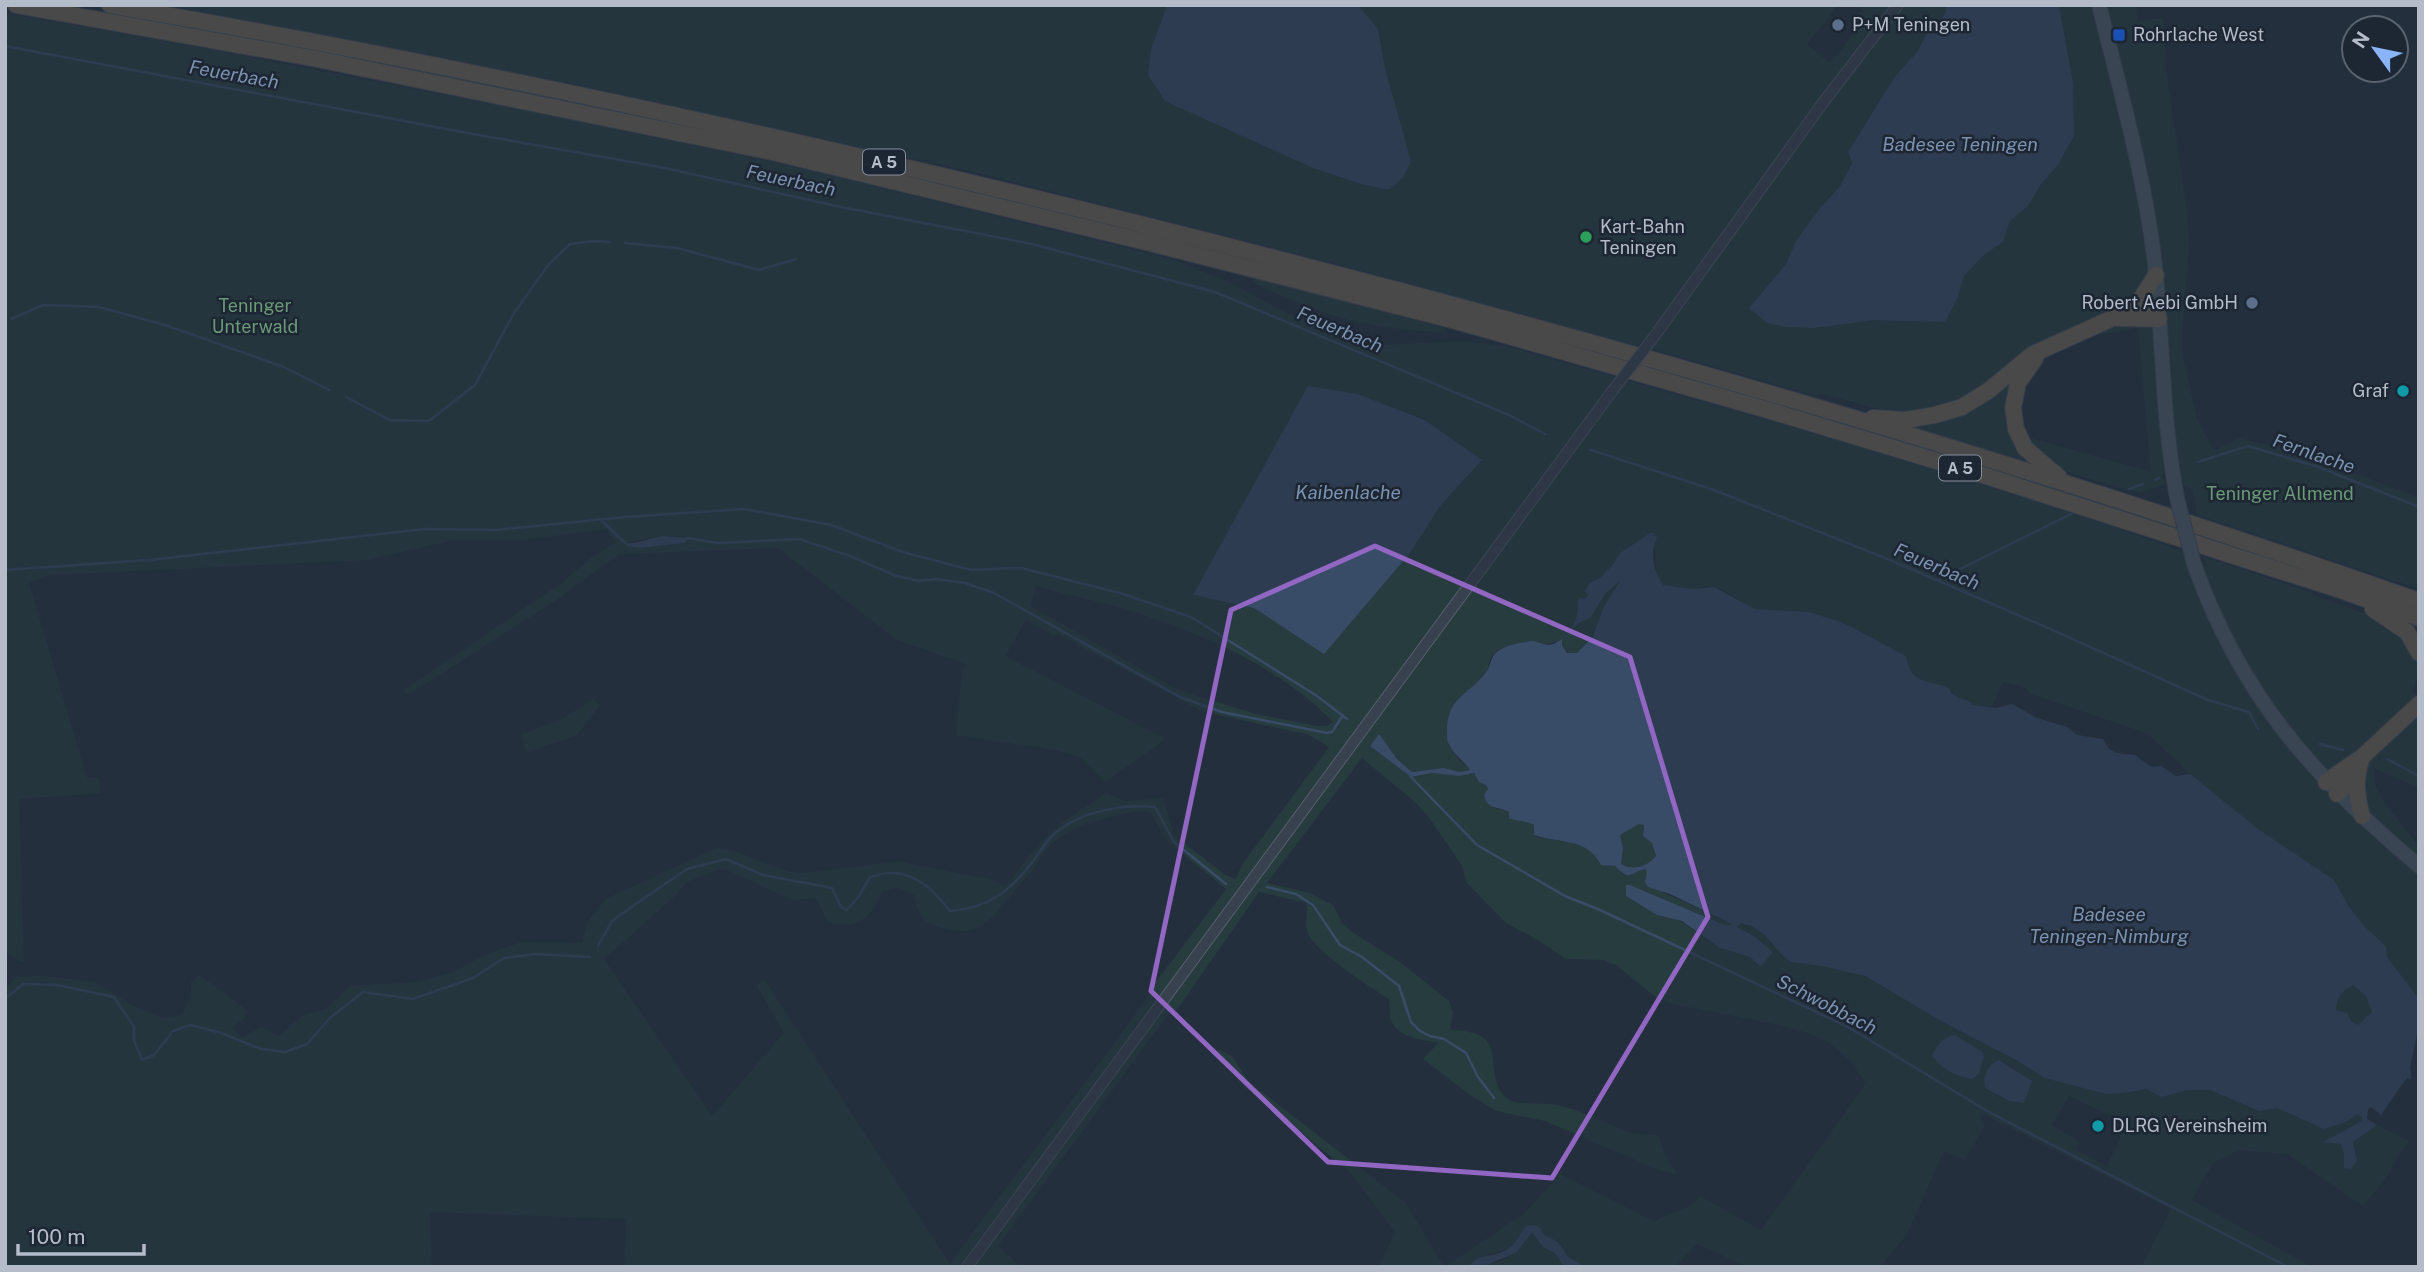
<svg xmlns="http://www.w3.org/2000/svg" width="2424" height="1272" font-family="'Public Sans',sans-serif">
	<style>
		.green { fill: #263c3f; fill-rule: evenodd }
		.water { fill: #394c67; fill-rule: evenodd }
		.lines { fill: none; stroke-linecap: round; stroke-linejoin: round }
		.stream { stroke: #394c67; stroke-width: 2.5 }
		.minor-casing { stroke: #565f6c; stroke-width: 12 }
		.major-casing { stroke: #414a57; stroke-width: 16 }
		.highway-casing { stroke: #434c59; stroke-width: 18 }
		.minor { stroke: #38414e; stroke-width: 10 }
		.major { stroke: #56606e; stroke-width: 14 }
		.highway { stroke: #746855; stroke-width: 16 }
		.minor-bridge-casing { stroke: #565f6c; stroke-width: 12; stroke-linecap: butt }
		.major-bridge-casing { stroke: #414a57; stroke-width: 16; stroke-linecap: butt }
		.minor-bridge { stroke: #38414e; stroke-width: 10 }
		.major-bridge { stroke: #56606e; stroke-width: 14 }
		.marked { fill: none; stroke: #9266c3; stroke-width: 5; stroke-linejoin: round }
		.service-dot { fill: #5c6f8a; stroke: #1d2633; stroke-width: 2.5 }
		.transit-dot { fill: #1a4fb4; stroke: #1d2633; stroke-width: 2.5 }
		.leisure-dot { fill: #2e9e5b; stroke: #1d2633; stroke-width: 2.5 }
		.culture-dot { fill: #0f9aa8; stroke: #1d2633; stroke-width: 2.5 }
		.labels { text-anchor: middle; stroke-width: 5; stroke-linejoin: round; paint-order: stroke }
		.shield { fill: #1d2633; stroke: #878f9c; stroke-width: 2 }
		.shield-label { font-size: 16px; font-weight: bold; fill: #b4bcc9 }
		.poi-label { font-size: 18px; fill: #b4bcc9; stroke: #1d2633; text-anchor: start }
		.park-label { font-size: 18px; fill: #6b9a76; stroke: #1d2633 }
		.water-label { font-size: 19px; font-style: italic; fill: #7c92b1; stroke: #1d2633 }
	</style>
	<rect width="100%" height="100%" fill="#242f3e"/>
	<path class="green" d="M166,5h1001l-16,44 162,119 48,16 27,6 -3,-122 -7,-39 -20,-24h480l-31,39 23,19 21,-26 12,-32h83v6l-4,7 -10,5 -14,28 -22,24 -48,77 4,11 -12,23 -20,22 -24,33 -10,23 -37,44 66,20 60,-8 70,1 13,-24 6,-21 21,-22 18,-12 7,-21 18,-15 13,-22 17,-19 16,-29 -1,-53 -14,-78h77l2,16 25,-3 3,51 21,143 2,33 -7,89 1,23 14,62 17,32 24,-13 62,14 119,46v91l-222,-74 -5,-26 -22,-11 -14,-111 8,106 -3,1 4,10 -25,9 -70,-20 -28,-16 -15,-20 124,35 -13,-144 -47,8 -33,15 -24,15 -38,14 -51,28 -48,6 -74,-20 -7,2 -164,-47 8,-11 -9,-8 -13,16 -305,-83 -359,-91 -396,-87z
		M5,13l205,36 367,72 206,43 385,94 57,22 62,33 96,32 80,-4 46,6 106,30 -7,9 10,7 10,-12c186,51 372,106 555,170l4,11 20,6 -3,-11 109,36v2l61,22 26,14 17,28 1,16 -5,18 6,4v91l-45,-20 1,17 11,20 33,41 -2,150 -30,-39 -1,-11 -23,-21 -15,-20 -14,-25 -77,-51 -74,-60 -1,-4 -36,-32 -115,-39 -7,-7 -21,-5 -11,25 -19,-2c-5,-7 -12,-5 -19,-10 -8,-6 2,-4 -8,-8 -21,-8 -35,-3 -40,-31l-54,-29 -17,-7 -27,-8 -53,-3 -34,-20 -15,-3 -14,3 -29,-4c-12,-17 -4,-36 -13,-52l-24,15 -25,29 -11,6 -2,12 -10,12v11l-7,12 -12,11 -14,4 -12,-4 -29,6 -8,4 -6,8 -3,13 -9,10 -31,60 12,18 12,10 -11,2 -17,-4 -31,4 -15,-13 -18,-24 -9,11 41,31 21,-4 28,3 14,-4 3,6 9,7 8,23 11,2 29,15v11c26,7 54,1 67,28l14,2c14,14 11,10 30,3l17,23 71,32 -3,3 -10,-4 -75,-32 -19,5 31,19 24,6 39,27 30,9 10,10 6,-22 -17,-13 -13,-5 6,-4 16,7 12,9 13,17 81,20 77,45 75,39 29,18 61,16 19,-1 21,-4 16,8 25,-7h23l48,21 19,-3 47,21 33,-15 5,3v4l-32,22 11,1 3,10v11l8,2 5,-12 -4,-13 24,-17 33,16 -12,14 -11,22 -24,29 -76,-52 -48,-4 -26,13 -21,37 120,67h-171l30,-58 -187,-95 -3,4 4,7 -20,35 -21,-9 -37,83 -27,33h-132l-51,-23 -22,23h-89l-18,-10 -10,-15 -15,-8 -2,-6 -19,4c-15,29 -38,14 -53,35h-24l80,-54 35,-39 95,48c13,-12 37,-10 45,-26l61,34 105,-147 -16,-22 -20,-18 -16,-8 -30,-9 -116,-23 -15,-8 -37,-30 -12,-5 -38,-1 -30,-20 -30,-16 -39,-40 -5,-17 -34,-50 -13,-14 -53,-44 -95,125 43,10 23,12 9,18 10,9 48,30 49,39 4,11 -3,18c67,1 27,42 58,69 8,7 35,3 48,6 23,4 44,16 66,25 10,5 25,4 37,6l6,19 12,19 -16,-3 -116,-50 -49,-10 -26,-16 -47,-36 15,-16c-17,-4 -44,-5 -48,-27 -1,-5 0,-12 -1,-17 -19,-12 -76,-48 -82,-68 -3,-9 2,-18 -1,-28l-47,-11 -80,115 -4,3 -3,-1 -174,237 23,21h-397l2,-48 -196,-7 2,55h-427v-278l12,-12 26,-1 52,6 38,24 30,12 19,-3 9,-18v-15l8,-7 49,36 -4,8 -12,8 10,11 19,-11 18,9 24,-21 23,-6 24,-23 67,-4 37,-10 28,-16 39,-14 61,1 6,-22 18,-22 110,-51c31,2 56,24 87,25l100,-12 11,4 77,14 14,7 35,-43 19,-18 47,-32 19,8 38,-3 11,37 50,39 11,5 9,-17 85,-115 -20,-12 -108,-24 -143,-77 -6,1 -26,-15 -21,36 161,83 -61,43 -24,-24 -24,-8 -101,-15 6,-64 4,-7 -69,-24 -119,-92 -159,6 -61,45 -150,96 -3,-1 -1,-4 159,-108 28,-24 25,-16 -9,-13 -85,11h-69l-86,20 -317,15 -21,8 58,195h11l3,15 -82,6 5,163h-4l-15,-10zM1358,394l67,25 57,42 -42,45 -30,47 -86,100 -70,-45 -61,-13 45,-80zM661,536h19l5,7 -45,5 -14,-2 2,-4zM1036,586c35,11 71,16 105,28 69,23 140,55 192,108l-6,4h-10l-61,-12 -78,-24 -148,-84zM1139,811l12,2 15,27 60,49 -71,94 -3,8c-66,92 -136,181 -202,273l-186,-285 -7,7 27,47 -72,83 -108,-157 71,-63 12,-14 36,-14 69,32 24,-2 12,24c29,8 44,-4 54,-31l17,-3 15,7c4,22 7,26 29,33 37,11 48,-9 70,-35 7,-9 15,-16 21,-25 7,-11 12,-22 24,-29 24,-17 53,-23 81,-28zM1948,1036l21,8 15,12 -12,23 -22,-9 -13,-24zM1995,1061h9l27,20 -11,23 -19,-6 -16,-10 1,-15zM2069,1096l38,18 18,4v10l-18,38 -32,-16 5,-8 -28,-17z
		M1258,279l188,49 -2,4c-58,-2 -104,-10 -158,-34 -11,-5 -23,-10 -34,-17z
		M2019,372l-8,19 21,72 -128,-38 18,-3z
		M1848,422l320,100 251,84v6l-572,-185z
		M1621,580l-18,28 -12,30 -14,16 -9,-1 -6,-8v-5l15,-16 14,-7 14,-23z
		M593,699l7,6 -24,31 -50,16 -5,-18 40,-14z
		M1639,824h5l-1,12 9,7 4,13c-9,11 -23,15 -35,8l2,-16 -3,-13z
		M2353,985l13,11 6,16 -14,13 -22,-14c2,-14 4,-19 17,-26z
		M1218,1049l14,7 17,26 157,121 38,64h-65l16,-35 -46,-61 -104,-83 -30,-31z
		M1532,1233l12,15 11,5 11,14h-85c7,-5 14,-4 22,-7 13,-5 21,-16 29,-27z"/>
	<path class="water" d="M1167,5h191l20,24 7,39 26,94 -9,17 -14,11 -27,-6 -48,-16 -148,-67 -17,-26 3,-26z
		M1946,5h113l14,78 1,53 -16,29 -17,19 -13,22 -18,15 -7,21 -18,12 -21,22 -6,21 -13,25 -70,-2 -60,8 -28,-1 -20,-4 -18,-15 37,-44 10,-23 24,-33 20,-22 12,-23 -4,-11 48,-77 22,-24 14,-28 10,-5 4,-7z
		M1308,386l50,8 67,26 57,40 -42,46 -30,47 -86,101 -70,-46 -61,-13z
		M1650,533h3l4,5c-8,14 -3,34 6,47l29,4 22,-2 41,22 53,3 27,8 17,7 54,29c5,28 19,23 40,31 9,4 0,2 8,8 7,5 14,3 19,10l23,3 16,-4 25,14 30,9 10,8 26,4 6,10 7,4 19,2 16,12 10,-1 15,10 14,-2 68,55 76,51 14,25 15,20 23,21 1,11 32,42v26l-9,43 2,11 -5,-1 -4,5 -22,32 -10,-8 -3,2 -1,10 10,6 -24,17 4,18 -6,9 -7,-1v-14l-3,-10 -18,-2 39,-21v-4l-5,-3 -11,8 -22,7 -47,-21 -18,3 -49,-21h-23l-25,7 -16,-8 -21,4 -19,1 -61,-16 -29,-18 -75,-39 -76,-45 -43,-10 -31,-4 -8,-6 -18,-21 -14,-9 -10,-3 -4,4 17,9 19,16 -12,15 -11,-10 -30,-9 -38,-27 -25,-6 -31,-19v-11h4l90,38 10,3 2,-2 -62,-30 -22,-7 -3,-5 2,-10 -2,-3c-19,6 -14,12 -30,-3l-14,-1c-14,-28 -41,-21 -67,-30v-10c-8,-5 -17,-3 -25,-7v-6c-10,-6 -22,-2 -25,-17l4,-6 -2,-4 -7,-3 -5,-9 -14,3 -28,-3 -21,4 -41,-31 9,-12 18,25 15,13 31,-4 17,4 10,-2c-6,-9 -15,-14 -20,-24 -4,-5 -3,-10 -3,-16 1,-32 19,-34 37,-55 8,-8 5,-20 17,-26 8,-4 22,-7 31,-8 7,0 13,6 21,3 16,-6 28,-26 24,-42l3,-4 5,1 3,-4 -3,-4 5,-8 11,-6 12,-13 7,-11zM1620,581l-17,27 -11,30 -15,15h-10l-5,-8v-5l15,-16 14,-7 14,-23zM1639,824l5,1 -1,11 9,7 4,13c-9,11 -23,15 -35,8l2,-16 -3,-13zM2353,985l13,11 6,16 -14,13 -7,-4 -4,-8 -11,-3c2,-13 4,-18 17,-25z
		M662,536l27,2 -4,5 -45,5 -14,-2 -1,-3h9z
		M1955,1035l27,17 2,4 -5,18 -7,5c-14,-2 -33,-11 -40,-24 6,-10 11,-19 23,-20z
		M1999,1060l33,21 -8,22 -15,-2 -24,-13c-3,-11 3,-24 14,-28z
		M1534,1225l7,3 2,6 15,8 10,15 18,10 -23,-2 -8,-12 -11,-5 -12,-15 -16,20 -35,14h-12c11,-16 20,-8 35,-16 11,-5 15,-16 22,-25z"/>
	<g class="lines">
		<path class="stream" d="M5,46l468,88 187,33 181,40 191,37 183,48 294,123 36,19
			M625,243l52,5 82,22 37,-11
			M11,319l32,-14 56,2 69,19 116,41 45,23
			M346,397l44,23 39,1 46,-36 39,-72 35,-49 21,-20 25,-3 15,1
			M1591,450l123,40 171,68 147,63 176,79 41,12 9,17
			M2198,462l50,-16 70,21 101,40
			M2155,480l4,-2
			M2129,489l14,-5
			M602,521l23,22
			M687,538l30,5 82,-4 51,17 46,20 23,5 16,-2 30,4 29,10 186,104 42,15 105,21 5,-1 11,-17
			M5,570l144,-10 276,-31 70,1 130,-13 119,-8 87,16 72,27 68,18 50,-2 99,25 71,24 126,79 30,23
			M1938,580l135,-67
			M2320,744l23,6
			M2387,759l32,17
			M1410,776l67,69 88,51 35,14 248,117 139,84 301,156
			M1267,887l29,7 17,11 27,40 22,12 37,29 12,36 9,9 10,5 14,3 22,14 12,24 16,21
			M598,946l14,-25 28,-20 47,-32 39,-10 37,16 69,13 9,19 6,3 12,-14 11,-19c6,-1 15,-5 22,-4 25,0 44,20 58,38 40,-3 60,-20 84,-51 8,-12 16,-25 28,-32 25,-18 64,-24 93,-21l19,35 52,42
			M5,999l18,-15 34,1 57,12 20,30v13l8,20 12,-5 19,-24 18,-6 30,8 40,16 24,3 22,-8 23,-26 33,-26 50,7 60,-21 31,-20 31,-4 55,3"/>
		<g class="minor-casing">
			<path id="minor" d="M1656,334l166,-230 76,-99
				M967,1267l646,-877"/>
		</g>
		<g class="major-casing">
			<path id="major" d="M2099,5c22,89 48,179 57,270 7,75 7,149 21,223
				M2194,564c46,131 120,214 225,302"/>
		</g>
		<g class="highway-casing">
			<path id="highway" d="M16,5l301,54 455,93 378,91 306,78 308,88 219,66 357,115 79,28
				M110,5c394,68 785,155 1172,255 383,98 763,210 1137,341
				M2118,318l41,1c-4,-13 -12,-13 -24,-11
				M2035,359l-17,24 -5,25 3,21 9,19 34,29
				M1873,418l33,2 29,-5 27,-8 26,-16 45,-37 102,-46 21,-33
				M2373,609l34,23 12,21
				M2326,782l36,-25 57,-53
				M2337,794l20,-20
				M2362,816c-6,-22 -7,-37 0,-59"/>
		</g>
		<use href="#minor" class="minor"/>
		<use href="#major" class="major"/>
		<use href="#highway" class="highway"/>
		<g class="minor-bridge-casing">
			<path id="minor-bridge" d="M1613,390l43,-56"/>
		</g>
		<g class="major-bridge-casing">
			<path id="major-bridge" d="M2177,498l17,66"/>
		</g>
		<use href="#minor-bridge" class="minor-bridge"/>
		<use href="#major-bridge" class="major-bridge"/>
	</g>
	<path d="M0 0H2424V1272H0ZM1375,546l255,111 78,260 -156,261 -224,-16 -177,-171 80,-381z" fill="#242f3e" fill-opacity=".55" fill-rule="evenodd"/>
	<path class="marked" d="M1375,546l255,111 78,260 -156,261 -224,-16 -177,-171 80,-381z"/>
	<g class="service-dot">
		<circle cx="1838" cy="25" r="7"/>
		<circle cx="2252" cy="303" r="7"/>
	</g>
	<rect class="transit-dot" x="2112" y="28" width="14" height="14" rx="3.5"/>
	<circle class="leisure-dot" cx="1586" cy="237" r="7"/>
	<g class="culture-dot">
		<circle cx="2403" cy="391" r="7"/>
		<circle cx="2098" cy="1126" r="7"/>
	</g>
	<g class="labels">
		<g class="shield">
			<rect x="863" y="149.5" width="42" height="25" rx="5"/>
			<rect x="1939" y="455.5" width="42" height="25" rx="5"/>
		</g>
		<g class="shield-label">
			<text x="884" y="168">A 5</text>
			<text x="1960" y="474">A 5</text>
		</g>
		<g class="poi-label">
			<text x="1852" y="31">P+M Teningen</text>
			<text x="2133" y="41">Rohrlache West</text>
			<text x="1600" y="233">Kart-Bahn<tspan x="1600" dy="21">Teningen</tspan></text>
			<text x="2238" y="309" text-anchor="end">Robert Aebi GmbH</text>
			<text x="2389" y="397" text-anchor="end">Graf</text>
			<text x="2112" y="1132">DLRG Vereinsheim</text>
		</g>
		<g class="park-label">
			<text x="255" y="312">Teninger<tspan x="255" dy="21">Unterwald</tspan></text>
			<text x="2280" y="500">Teninger Allmend</text>
		</g>
		<g class="water-label">
			<text transform="translate(234 74) rotate(10)" y="7">Feuerbach</text>
			<text x="1960" y="151">Badesee Teningen</text>
			<text transform="translate(791 180) rotate(12)" y="7">Feuerbach</text>
			<text transform="translate(1340 329) rotate(23)" y="7">Feuerbach</text>
			<text transform="translate(2314 453) rotate(19)" y="7">Fernlache</text>
			<text x="1348" y="499">Kaibenlache</text>
			<text transform="translate(1937 566) rotate(23)" y="7">Feuerbach</text>
			<text x="2109" y="921">Badesee<tspan x="2109" dy="22">Teningen-Nimburg</tspan></text>
			<text transform="translate(1827 1004) rotate(27)" y="7">Schwobbach</text>
		</g>
	</g>
	<rect width="2424" height="1272" fill="none" stroke="#b4bcc9" stroke-width="14"/>
	<g transform="translate(2375 49) rotate(303)"><circle r="33" fill="#1d2633" stroke="#59626f" stroke-width="2"/>
	<path d="M0-5L12 26L0 18L-12 26Z" fill="#8ab4f8"/>
	<text y="-10" font-size="19" font-weight="bold" text-anchor="middle" fill="#b4bcc9">N</text>
	</g>
	<path d="M18 1244v10h126v-10" fill="none" stroke="#b4bcc9" stroke-width="3.5"/>
	<text x="28" y="1244" font-size="21" fill="#b4bcc9" stroke="#1d2633" stroke-width="5" paint-order="stroke">100 m</text>
</svg>
